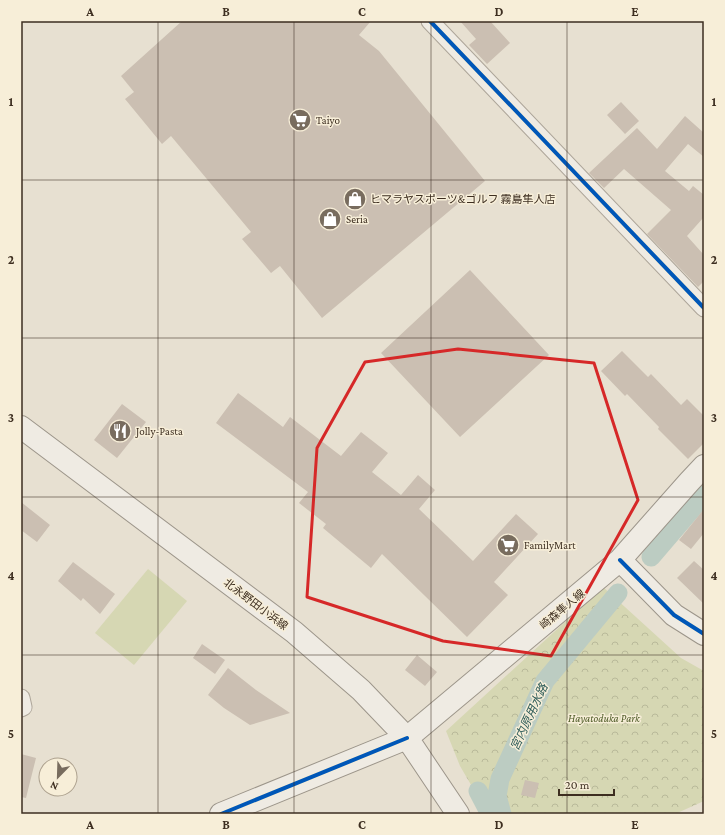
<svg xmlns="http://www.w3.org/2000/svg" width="725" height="835" font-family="'Crimson Pro','Noto Sans JP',serif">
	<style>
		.green { fill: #d6d7b3 }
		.park { fill: url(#park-crowns) }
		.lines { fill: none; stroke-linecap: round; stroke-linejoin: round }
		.canal { stroke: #bcccc2; stroke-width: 19 }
		.building { fill: #cbbfb2 }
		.street-casing { stroke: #ada599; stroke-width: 19 }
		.secondary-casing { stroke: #9c958a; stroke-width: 24 }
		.street { stroke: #efebe3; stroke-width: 17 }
		.secondary { stroke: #efebe3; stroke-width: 22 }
		.cycleway-casing { stroke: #f7eed8; stroke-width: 6 }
		.cycleway { stroke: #0057b8; stroke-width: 4 }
		.marked { fill: none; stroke: #d62828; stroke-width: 3; stroke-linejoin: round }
		.grid { fill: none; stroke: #3d2e20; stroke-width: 1; stroke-opacity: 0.55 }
		.labels { text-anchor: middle; stroke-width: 3; stroke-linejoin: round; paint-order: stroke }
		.poi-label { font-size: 11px; fill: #3d2e20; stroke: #f7eed8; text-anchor: start }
		.street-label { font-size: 11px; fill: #3d2e20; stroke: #f7eed8 }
		.park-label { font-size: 11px; font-style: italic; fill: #4d5a26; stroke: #f7eed8 }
		.water-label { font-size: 12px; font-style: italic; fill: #2f5d5a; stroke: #f7eed8 }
		.neatline { fill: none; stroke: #3d2e20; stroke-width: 1.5 }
		.grid-label { font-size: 13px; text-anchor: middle; font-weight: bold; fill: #3d2e20 }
	</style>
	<defs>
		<pattern id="park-crowns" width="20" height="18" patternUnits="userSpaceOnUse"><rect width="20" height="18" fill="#d6d7b3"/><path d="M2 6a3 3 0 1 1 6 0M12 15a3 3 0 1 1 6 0" fill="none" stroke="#b9b99a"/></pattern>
	</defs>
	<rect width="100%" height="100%" fill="#e7e0d1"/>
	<path class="green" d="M148,569l39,32 -53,64 -39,-32z"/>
	<path class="park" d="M603,587l78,71 23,13v130l-29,13h-187l-28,-48 -14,-35z"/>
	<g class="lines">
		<path class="canal" d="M651,557l53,-62
			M478,791l12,23
			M502,814l-5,-18 3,-17 45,-98 73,-88"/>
	</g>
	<path class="building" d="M182,21h189l-12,14 20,16 106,130 -163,137 -42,-52 -9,7 -29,-34 9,-7 -80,-96 -9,8 -37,-45 9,-7 -13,-16z
		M460,21h30l20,22 -23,21 -18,-19 7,-6z
		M621,102l18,19 -14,13 -18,-19z
		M685,116l19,17v24l-16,-13 -23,27 24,20 4,-5 11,9v22l-17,19 17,19v26l-6,6 -51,-53 24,-24 -47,-41 -20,19 -15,-15 48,-45 20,21z
		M470,270l79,85 -89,82 -79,-84z
		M622,351l26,26 3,-3 30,31 6,-6 17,17v27l-16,16 -30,-30 1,-2 -32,-33 -2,2 -24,-25z
		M238,393l45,34 7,-10 51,39 20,-24 27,21 -16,19 29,23 17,-20 17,15 -16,19 54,52 43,-47 22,20 -44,48 14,13 -41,42 -85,-83 -11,14 -48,-40 3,-4 -27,-21 9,-11 -92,-69z
		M122,404l24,18 -29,36 -23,-18z
		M21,502l29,23 -13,17 -16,-12z
		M704,509v24l-13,16 -12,-9z
		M694,561l10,9v34l-27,-26z
		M73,562l42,32 -15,20 -17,-16 -2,3 -23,-20z
		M202,644l23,16 -10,14 -22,-16z
		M417,655l20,17 -12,14 -20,-16z
		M228,668l28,22 34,23 -40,12 -26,-17 -16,-13z
		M21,754l15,4 -10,40 -5,-1z
		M525,780l14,3 -4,15 -14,-3z"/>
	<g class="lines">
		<g class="street-casing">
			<path id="street" d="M430,21l274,287
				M21,698l2,9 -2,1"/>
		</g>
		<g class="secondary-casing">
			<path id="secondary" d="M21,427l273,205 67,58 46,48 51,76
				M620,560l54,55 30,19
				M221,814l186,-76 213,-178 69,-78 15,-16"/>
		</g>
		<use href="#street" class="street"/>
		<use href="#secondary" class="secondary"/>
		<g class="cycleway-casing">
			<path id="cycleway" d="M430,21l274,287
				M620,560l54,55 30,19
				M221,814l186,-76"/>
		</g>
		<use href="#cycleway" class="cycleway"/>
	</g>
	<path class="marked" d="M458,349l136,14 44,137 -87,156 -108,-15 -136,-44 10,-149 48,-86z"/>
	<path class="grid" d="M158,21v793M294,21v793M431,21v793M567,21v793M21,180h683M21,338h683M21,497h683M21,655h683"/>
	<defs>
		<g id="supermarket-disc" transform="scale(1.15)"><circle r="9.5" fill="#786c5e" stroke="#f7eed8"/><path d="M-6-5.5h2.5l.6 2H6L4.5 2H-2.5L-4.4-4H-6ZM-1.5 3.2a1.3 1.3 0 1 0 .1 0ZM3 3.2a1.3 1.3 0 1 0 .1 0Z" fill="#fff"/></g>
		<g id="shop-disc" transform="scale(1.15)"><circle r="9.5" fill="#786c5e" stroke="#f7eed8"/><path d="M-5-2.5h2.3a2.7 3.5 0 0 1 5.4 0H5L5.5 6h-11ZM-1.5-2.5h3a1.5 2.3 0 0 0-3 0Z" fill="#fff"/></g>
		<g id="restaurant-disc" transform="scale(1.15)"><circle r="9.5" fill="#786c5e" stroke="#f7eed8"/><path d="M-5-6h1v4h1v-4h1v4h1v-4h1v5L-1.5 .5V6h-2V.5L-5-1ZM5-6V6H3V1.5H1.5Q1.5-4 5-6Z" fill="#fff"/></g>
	</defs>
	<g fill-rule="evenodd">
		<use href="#supermarket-disc" x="300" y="120"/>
		<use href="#shop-disc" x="355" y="199"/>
		<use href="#shop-disc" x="330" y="219"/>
		<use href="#restaurant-disc" x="120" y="431"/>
		<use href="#supermarket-disc" x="508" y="545"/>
	</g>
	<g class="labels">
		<g class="poi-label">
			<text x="316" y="124">Taiyo</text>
			<text x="370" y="203">ヒマラヤスポーツ&amp;ゴルフ 霧島隼人店</text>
			<text x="346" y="223">Seria</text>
			<text x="136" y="435">Jolly-Pasta</text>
			<text x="524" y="549">FamilyMart</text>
		</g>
		<g class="street-label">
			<text transform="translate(256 604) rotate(37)" y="4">北永野田小浜線</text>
			<text transform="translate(562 609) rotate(-40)" y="4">崎森隼人線</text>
		</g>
		<g class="park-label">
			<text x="604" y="722">Hayatoduka Park</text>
		</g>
		<g class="water-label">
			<text transform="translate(529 717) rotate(-65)" y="4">宮内原用水路</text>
		</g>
	</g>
	<rect width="725" height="835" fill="none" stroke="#f7eed8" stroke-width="44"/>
	<g transform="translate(58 777) rotate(203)"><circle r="19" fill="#f7eed8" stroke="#ada18e"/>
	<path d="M0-3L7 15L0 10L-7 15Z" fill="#786c5e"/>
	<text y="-6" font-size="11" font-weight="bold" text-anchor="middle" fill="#3d2e20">N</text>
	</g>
	<path d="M559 789v6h55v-6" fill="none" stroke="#3d2e20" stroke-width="2"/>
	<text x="565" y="789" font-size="12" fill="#3d2e20" stroke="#f7eed8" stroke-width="3" paint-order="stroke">20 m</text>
	<rect x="22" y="22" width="681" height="791" class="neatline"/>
	<g class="grid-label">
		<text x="90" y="16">A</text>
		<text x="226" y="16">B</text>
		<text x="362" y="16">C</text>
		<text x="499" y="16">D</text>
		<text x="635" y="16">E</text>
		<text x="11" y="106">1</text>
		<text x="714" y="106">1</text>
		<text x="11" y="264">2</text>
		<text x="714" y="264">2</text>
		<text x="11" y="422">3</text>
		<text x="714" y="422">3</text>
		<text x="11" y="580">4</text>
		<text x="714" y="580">4</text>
		<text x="11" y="738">5</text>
		<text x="714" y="738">5</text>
		<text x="90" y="829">A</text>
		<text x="226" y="829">B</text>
		<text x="362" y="829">C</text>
		<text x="499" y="829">D</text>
		<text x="635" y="829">E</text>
	</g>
</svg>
